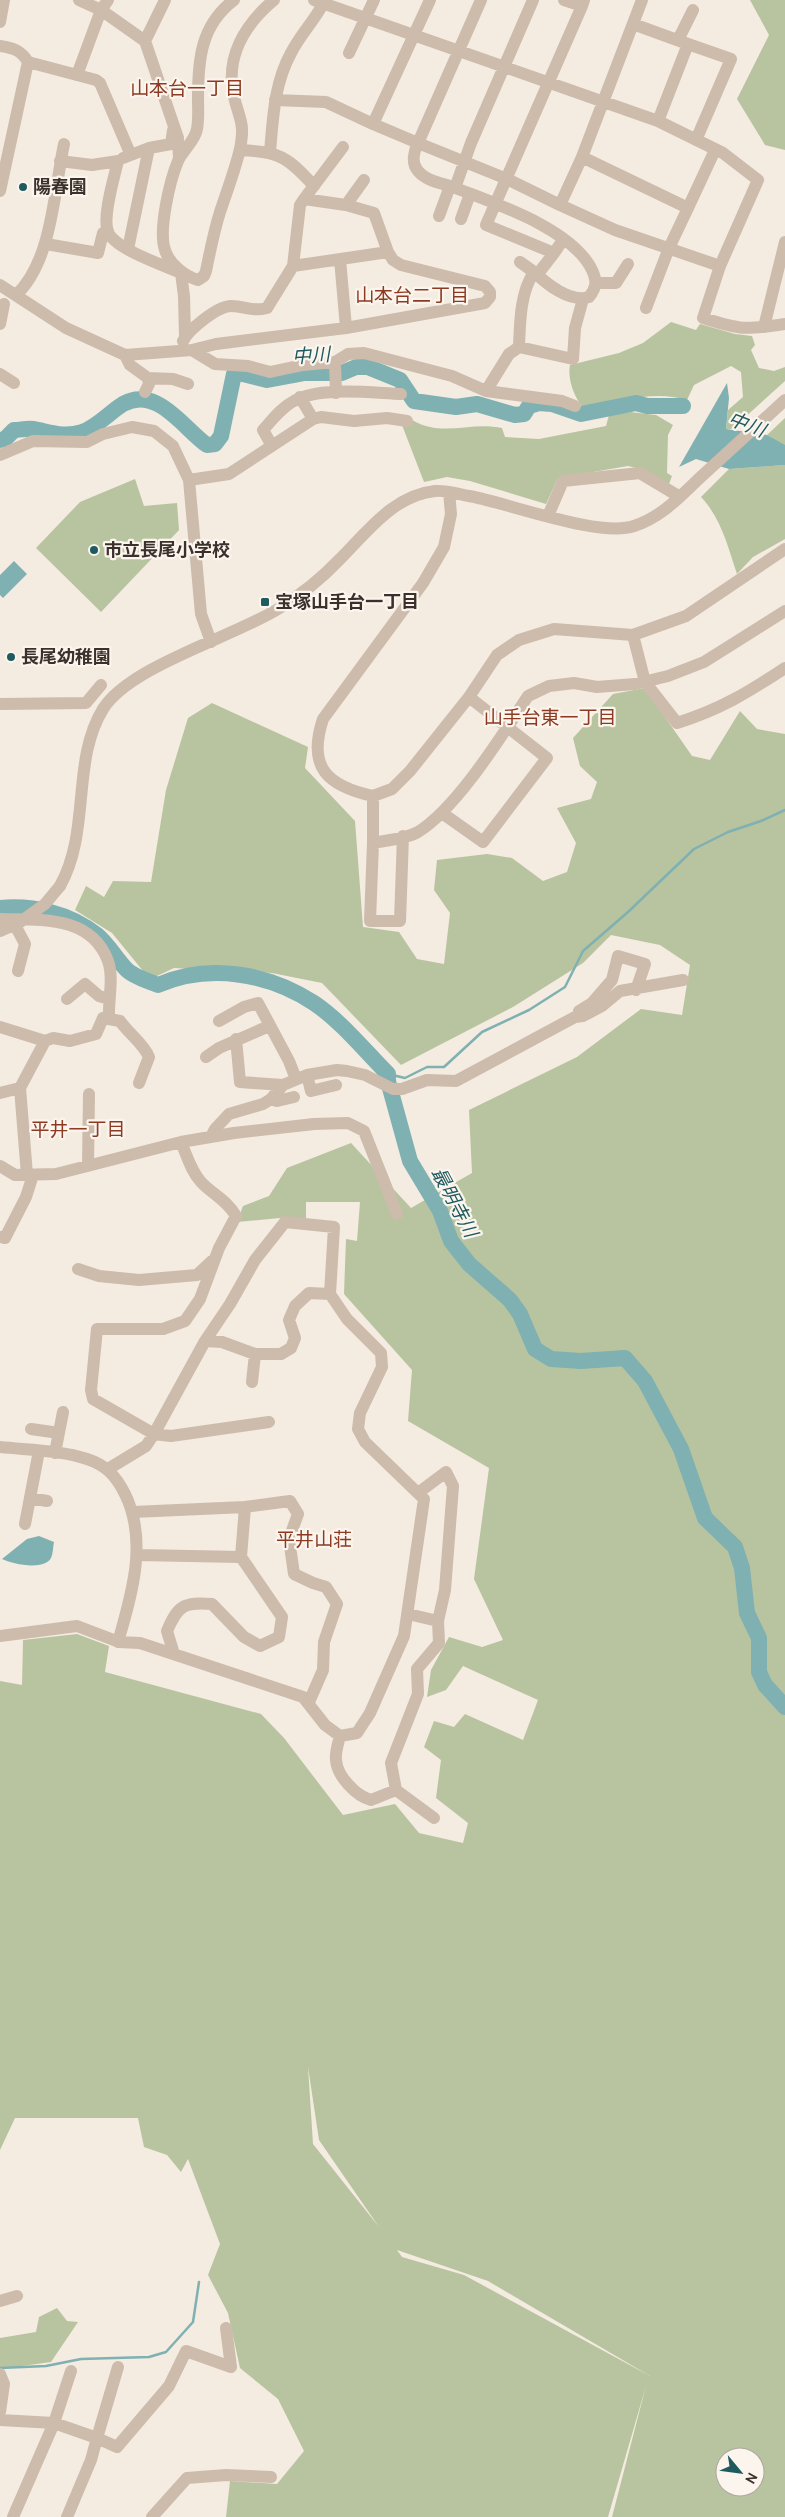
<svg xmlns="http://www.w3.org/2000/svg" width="785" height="2517" font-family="Cabin,'Noto Sans JP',sans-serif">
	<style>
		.green { fill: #b8c4a0; fill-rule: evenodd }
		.water { fill: #7fb0b2 }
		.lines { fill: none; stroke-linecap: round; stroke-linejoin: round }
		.stream { stroke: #7fb0b2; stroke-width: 2.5 }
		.river { stroke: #7fb0b2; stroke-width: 16 }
		.minor { stroke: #cdbbac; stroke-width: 12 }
		.minor-bridge { stroke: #cdbbac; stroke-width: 12 }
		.poi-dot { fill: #1f5a5e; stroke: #fbf5ee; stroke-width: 2 }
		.labels { text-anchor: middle; stroke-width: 4.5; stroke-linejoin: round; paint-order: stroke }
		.poi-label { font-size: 18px; font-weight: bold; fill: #3b302b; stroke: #fbf5ee; text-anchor: start }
		.neighbourhood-label { font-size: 19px; fill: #8c3b22; stroke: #fbf5ee }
		.water-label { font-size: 19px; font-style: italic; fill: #1f5a5e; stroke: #fbf5ee }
	</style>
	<rect width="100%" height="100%" fill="#f4ebe1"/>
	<path class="green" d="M750,0h35v150l-20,-5 -28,-46 32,-64z
		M671,322l25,8 4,-6 35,10 17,2 3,9 -4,5 8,18 15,3 11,-4v14l-53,48h-6l2,-19 15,-13 -2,-25 -10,-6 -37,19 -7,15c-33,-10 -68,1 -101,10 -11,-9 -19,-31 -16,-45l49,-12 24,-10z
		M630,412l26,3 17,10 -5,10 -1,38 5,3 -3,8 -24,-14 -17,-4 -70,12 -12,26 -76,-23 -23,-4 -23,5 -22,-57 10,-5c31,18 58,1 90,8l3,9 34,2 67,-13 3,-11z
		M785,418v27h-2l-16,-10z
		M785,465v74l-32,18 -16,17c-9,-27 -16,-56 -36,-77l28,-28z
		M135,479l9,27 33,-3 2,27 -78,82 -65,-64 44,-46z
		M645,688l47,68 18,4 30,-49 17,18 28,5v1783h-173l34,-131 -38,131h-382l4,-36 47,3 27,-33 -26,-52 -38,-31 -12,-55 -20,-38 12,-31 -32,-85 -7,13 -14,-17 -23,-8 -6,-29h-123l-15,32v-469l22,4 1,-45 54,-6 32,12 -4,26 156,42 23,24 59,77 52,-11 24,29 44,10 5,-20 -32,-25 5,-38 -17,-13 10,-26 20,6 11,-13 58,26 15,-40 -75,-34 -17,24 -19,7 4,-27 18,-33 33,10 21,-7 -29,-61 15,-111 -81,-47 4,-51 -68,-76 2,-55 11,2 3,-39h-54v19l-26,-3 -43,4 6,-16 26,-10 18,-28 64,-25 60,65 61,-35 -3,-63 108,-53 64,-48 41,6 8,-50 -30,-20 -49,-10 -28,28 -70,44 -112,58 -79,-82 -50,-10 -98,-5 -17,8 -9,1 -36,-44 -37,-23 11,-24 18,11 9,-16 38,1 15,-92 22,-72 24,-15 96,44 -3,21 50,53 8,106 36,5 18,27 27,5 6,-51 -16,-23 3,-30 50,-6 25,4 31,23 24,-9 9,-29 -19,-35 34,-9 6,-17 -17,-16 -7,-28 40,-44zM308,2067l11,73 60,87 -66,-83zM397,2250l91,31 162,95 -186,-101 -62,-18zM725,2457h30v30h-30z
		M57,2308l10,13 11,1 -27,40 -51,7v-31l36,-6 3,-15z"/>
	<path class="water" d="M727,383l2,15 -3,31 41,6 18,10v20l-56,4 -33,-10 -17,8z
		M14,561l13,13 -24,24 -3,-3v-20z
		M39,1536l15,6c-1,5 -1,12 -3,16 -7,13 -39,6 -49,1l25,-20z"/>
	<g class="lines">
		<path class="stream" d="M388,1074l17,4 22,-11h17l38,-35 47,-22 36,-23 18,-36 45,-39 66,-63 34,-17 33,-11 24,-11
			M0,2368l46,-2 35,-7 68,-2 17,-5 27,-30 6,-40"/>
		<path class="river" d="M0,440l5,-1 9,-9c6,0 13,-2 19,-1 17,3 31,9 49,3 15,-5 28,-20 41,-28 34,-19 61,25 84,41l8,-1 6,-8 13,-62 5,-1 28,7 38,-7h37l14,-6h12l32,13 14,21 42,6 21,-3 38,11 9,-1 5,-8 10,-3 13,1 29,10 55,-11 11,3h36
			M0,908c33,-3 70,5 97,27 12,10 19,24 30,35 7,7 22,11 31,15 51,-22 110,-12 156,18 28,19 50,47 74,71v7l22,80 30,50 11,30 18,23 41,36 10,14 15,35 16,10 30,2 44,-3 20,23 36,68 24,69 30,29 7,21 5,45 12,25v34l6,13 20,22"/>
		<path class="minor" d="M79,0l22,10 44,31
			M165,0l-20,41 33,97 1,21
			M234,0c-33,25 -36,59 -36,98 0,10 1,21 -1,31 -2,12 -14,21 -19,32 -8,19 -20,69 -13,89 4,14 20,26 33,30l6,-4 2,-5c4,-20 8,-40 14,-59 7,-21 15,-42 20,-63 5,-26 0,-28 -6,-52 -9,-39 10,-72 40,-97
			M314,0l344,121 30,-77 43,15 -35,81
			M430,0l-57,124 45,19 63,-143
			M564,0l18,6 2,-6
			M0,22l4,-22
			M633,24l55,20
			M678,40l15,-30
			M0,46c13,2 21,4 28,16l-28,129
			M349,53l25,-53
			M28,62l68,18 4,3 30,70
			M77,75l24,-65 7,-10
			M275,100l51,2 47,22
			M658,121l65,32 35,27 -38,86 -17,52c38,12 42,12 82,6
			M240,150c39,2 47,6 74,36
			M270,152c3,-34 4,-68 21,-99 9,-18 23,-32 32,-49
			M582,157l60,-157
			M123,158l26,-10 22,-4 2,-14
			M60,161l32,4 26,-4c-4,17 -16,56 -10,71 7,17 55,33 73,41l3,23 1,40
			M455,188l16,-45 62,-143
			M346,205l18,-25
			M560,205l55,25 105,36
			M688,208l27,-58
			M439,216l11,-30
			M461,219l9,-25
			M563,240l-9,13 -68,-28 96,-219
			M46,244l52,9 5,-20 5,-2
			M128,249l21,-101
			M340,259l6,69
			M293,266l95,-14 -14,-39 -28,-8 -42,-6 39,-52
			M534,272c14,13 36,31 55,25 8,-10 8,-16 3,-27 -20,-42 -99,-67 -139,-83 -11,-4 -27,-6 -35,-16 -7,-8 -4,-20 0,-28l89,36 53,26 22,-48 106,51 -19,40 -23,60
			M537,275l17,-22
			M596,283h20l12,-19
			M0,285l66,43 59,27 5,10 18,13 1,6 -4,8
			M16,295c36,-33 38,-104 48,-151
			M0,324l4,-20
			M764,327l21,-85
			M183,341c6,-12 35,-35 48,-35 15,0 20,6 36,2l26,-42 7,-61 4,-6
			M519,347c1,-25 1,-54 15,-75l-14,-10
			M192,350l23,14 33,2 22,6 33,-7 32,-3 13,-8 16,-1 88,23 34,15 76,10 13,5
			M125,355l67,-5 24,-6 130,-16 139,-25 5,-6v-5l-5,-6 -84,-21 -8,-5 -5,-8
			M335,362l1,31
			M0,374l14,9
			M148,378l25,1 15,5
			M486,391l23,-37 10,-7 54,12 2,-31 8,-29
			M300,397l13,22
			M272,446l-9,-16c10,-11 19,-23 31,-29 26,-15 78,-8 107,-7
			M0,455l33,-14 54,1 16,-8 29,-7 22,4 19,15 16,34 12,134 10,28
			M189,480l40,-6 84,-55 8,-2 33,4 33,-3 20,3
			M548,516l15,-35 77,-8 40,24
			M785,549l-99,67 -53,19 12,47 32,41c44,-14 70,-30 108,-55
			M0,704l86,-1 15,-18
			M373,796c-46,-10 -66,-29 -50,-77l100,-136 21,-36 7,-33 -2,-22
			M442,813l41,29 64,-84 -78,-61
			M403,836l-3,85h-30l3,-78c14,-3 33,-4 45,-11 39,-24 84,-97 110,-136l21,-10 25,-3 23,4 38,-3 33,-8 36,-14 81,-51
			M373,843v-47l19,-7 18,-18 59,-74 28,-42 22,-15 35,-11 79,6
			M60,886c31,-55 11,-125 43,-177 27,-43 130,-72 175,-100 23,-14 44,-31 62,-50 27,-27 54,-64 95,-68 11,-1 23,3 34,5 40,7 130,42 165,30 30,-10 48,-32 70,-52 27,-25 54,-49 81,-74
			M0,919c40,1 91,-4 108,42 6,17 0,39 1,58
			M15,925l10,19 -7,27
			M0,931l20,-9
			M67,999l18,-15 14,12 10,3
			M579,1011l13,-8 20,-23 6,-24 27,8 -9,26
			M219,1021l25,-14 14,-4 31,58 7,18
			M0,1027l45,14
			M236,1039l4,43 43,3
			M206,1057l13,-9 50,-22
			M307,1075l4,16 25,-6
			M0,1093l20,-5
			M271,1099l6,2 17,-4
			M211,1137l4,-8 14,-15 34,-10 8,-5 12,-14 24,-10 30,-5 10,1 18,4 28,14h9l25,-9 29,1 119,-64 8,-1 19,-10 18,-15 63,-11
			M0,1166l15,9 41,-1 125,-32 53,-9 80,-9 34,-1 16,8 33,83
			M88,1166l1,-72
			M27,1175l-7,-87 25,-47 8,-3 17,3 26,-7 7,-16 17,3c9,13 23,22 29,36l-10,26
			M0,1237l5,1 21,-41 7,-22
			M78,1269l21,7 40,4 58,-5 15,-14
			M205,1341l17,1 33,12h26l10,-6 4,-10 -6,-18 6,-14 14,-13 21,1
			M252,1382l3,-28
			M269,1422l-98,14 -17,-2 51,-93 25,-37 25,-44 30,-38 49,5 -4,67 17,25 34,34 1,14 -22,46 -2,16 7,13 59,57 -20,137 -34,77 -13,20 -17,3
			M31,1429l28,4
			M0,1447c28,3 60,3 87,12 19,6 29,17 38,35 23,47 7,99 -7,148
			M55,1453l8,-41
			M108,1469l38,-23 8,-12 -61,-35 -2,-9 6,-61h66l22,-8 15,-22 19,-51 17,-32c-9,-16 -24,-22 -35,-34 -10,-11 -14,-26 -20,-40
			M30,1498l17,3
			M133,1512l112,-5 45,-6 8,13 -9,25 5,35 19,9 13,4 11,17 -13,38 -1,28 -14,32
			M25,1524l14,-73
			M137,1555l104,2 41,60 -3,20 -19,9 -16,-9 -32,-33c-28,-2 -34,1 -45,27l7,23
			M241,1557l4,-50
			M408,1614l30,7
			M0,1636l77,-10 42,16 21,1 163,54 22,28 15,11c-2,8 -5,16 -4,24 1,16 20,36 35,40l25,-10 38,28
			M396,1790l-5,-27 27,-69 -1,-25 22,-26 -1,-22 7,-31 8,-104 -7,-14 -28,21
			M0,2301l17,-5
			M118,2367l-21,71 20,9 52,-61 17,-35 45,16 -5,-39
			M0,2374l4,10 -4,28
			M0,2420l54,3 43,15 -6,22 -24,57
			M13,2517l41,-94 17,-52
			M152,2517l35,-39 39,-3 45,2"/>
		<path class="minor-bridge" d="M20,922l25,-18 15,-18"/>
	</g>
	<g class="poi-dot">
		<circle cx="23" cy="187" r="5"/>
		<circle cx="94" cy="550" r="5"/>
		<rect x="260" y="597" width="10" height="10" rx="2.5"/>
		<circle cx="11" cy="657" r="5"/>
	</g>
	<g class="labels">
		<g class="poi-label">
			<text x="33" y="193">陽春園</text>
			<text x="104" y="556">市立長尾小学校</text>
			<text x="275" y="608">宝塚山手台一丁目</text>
			<text x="21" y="663">長尾幼稚園</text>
		</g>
		<g class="neighbourhood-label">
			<text x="187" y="95">山本台一丁目</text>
			<text x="412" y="302">山本台二丁目</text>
			<text x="550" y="724">山手台東一丁目</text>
			<text x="78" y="1136">平井一丁目</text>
			<text x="314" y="1546">平井山荘</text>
		</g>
		<g class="water-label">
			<text transform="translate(311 355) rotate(-4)" y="7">中川</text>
			<text transform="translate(747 424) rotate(21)" y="7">中川</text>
			<text transform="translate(455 1202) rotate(62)" y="7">最明寺川</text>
		</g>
	</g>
	<g transform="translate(740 2472) rotate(119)"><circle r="24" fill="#fbf5ee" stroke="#aea6a0"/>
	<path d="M0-4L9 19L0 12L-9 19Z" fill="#1f5a5e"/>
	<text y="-8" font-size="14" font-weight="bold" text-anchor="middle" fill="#3b302b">N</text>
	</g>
</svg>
